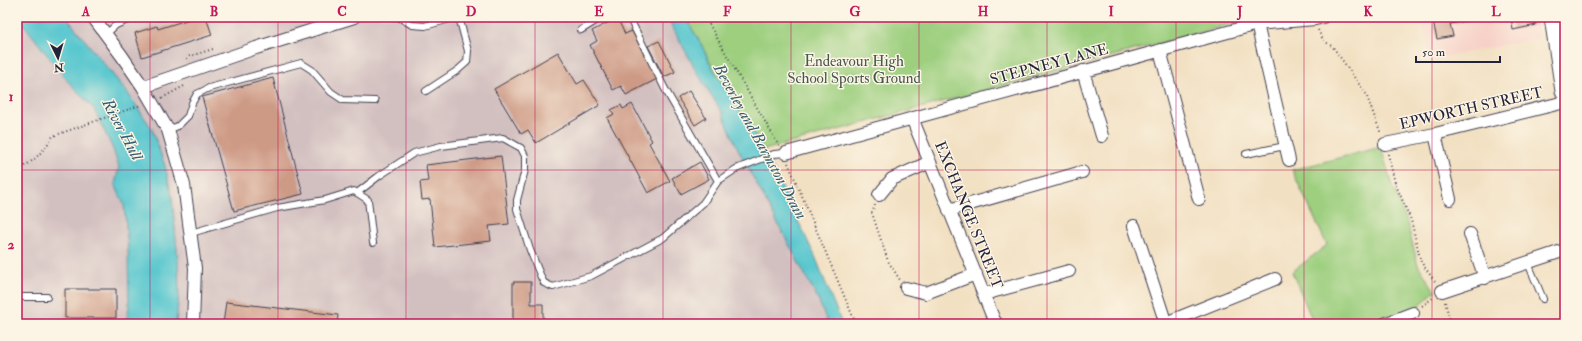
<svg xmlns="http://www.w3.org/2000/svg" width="1582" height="341" font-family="'IM FELL Double Pica',serif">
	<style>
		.built { fill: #f7d1c8 }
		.industrial { fill: #d2bfc0 }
		.green { fill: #9dcf7f; stroke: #60785d }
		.water { fill: #5ac7cf; stroke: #3e7485 }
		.building { fill: #cd9a85 }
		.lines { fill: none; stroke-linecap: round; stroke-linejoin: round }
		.lane-casing { stroke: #413e4f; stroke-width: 8 }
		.street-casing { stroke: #413e4f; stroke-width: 14 }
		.primary-casing { stroke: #413e4f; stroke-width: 21 }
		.path { stroke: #413e4f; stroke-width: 2; stroke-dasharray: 1 3; stroke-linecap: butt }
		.lane { stroke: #fff; stroke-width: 6 }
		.street { stroke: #fff; stroke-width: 12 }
		.primary { stroke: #fff; stroke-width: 19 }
		.grid { fill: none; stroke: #c2185b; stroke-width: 1; stroke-opacity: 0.55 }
		.labels { text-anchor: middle; stroke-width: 3; stroke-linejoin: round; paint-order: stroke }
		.park-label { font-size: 15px; fill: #47564f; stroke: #fcf5e5 }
		.street-label { font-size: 15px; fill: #22223b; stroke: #fcf5e5 }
		.water-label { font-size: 16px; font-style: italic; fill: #365c6f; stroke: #fcf5e5 }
		.neatline { fill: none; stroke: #c2185b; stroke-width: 1.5 }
		.grid-label { font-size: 13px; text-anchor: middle; font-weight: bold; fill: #c2185b }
	</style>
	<rect width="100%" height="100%" fill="#fcf5e5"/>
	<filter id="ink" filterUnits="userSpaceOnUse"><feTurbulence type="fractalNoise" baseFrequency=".025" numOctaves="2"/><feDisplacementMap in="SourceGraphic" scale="8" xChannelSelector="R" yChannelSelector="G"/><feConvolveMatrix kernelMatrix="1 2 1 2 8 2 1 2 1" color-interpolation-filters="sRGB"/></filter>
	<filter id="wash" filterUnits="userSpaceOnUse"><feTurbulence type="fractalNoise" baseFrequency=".012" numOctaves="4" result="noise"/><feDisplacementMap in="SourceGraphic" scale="16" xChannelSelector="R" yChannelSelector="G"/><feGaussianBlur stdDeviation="0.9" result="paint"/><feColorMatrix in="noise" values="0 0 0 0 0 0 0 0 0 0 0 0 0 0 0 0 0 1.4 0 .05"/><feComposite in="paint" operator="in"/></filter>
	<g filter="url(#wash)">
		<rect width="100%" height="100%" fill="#f2e0c2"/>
		<path class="built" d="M1421,17h114l4,21 -109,22z"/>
		<path class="industrial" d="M17,17l48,61 29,31 19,40 6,18 -4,17 9,21 4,43 1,58 -2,18h-110z
			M66,17h601l31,57 24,38 16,37 80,150 10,25h-652l3,-32 -1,-32 -6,-63 -7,-31 -13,-37 -25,-37z"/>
		<path class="green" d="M685,17h572l-493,133 -52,-83 -11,-23z
			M1381,147l10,35 15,37 12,46 17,26 -21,19 -36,14h-64l-22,-52 35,-27 -35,-75z"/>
		<path class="water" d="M18,17h48l61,75 25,37 13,37 7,31 6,63 1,32 -3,32h-49l2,-18 -1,-58 -4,-43 -9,-21 4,-17 -6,-18 -19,-40 -29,-31z
			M667,17h18l16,27 11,23 52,83 51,106 27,68h-14l-10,-25 -80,-150 -16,-37 -24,-38z"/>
		<g id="blocks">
			<path class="building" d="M196,17h10l6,18 -70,22 -7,-24 22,-7 1,3z
				M1432,17h39v3l-21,4 3,12 -16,3z
				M1511,17h23l2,8 -23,5z
				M617,18l8,16 7,-3 25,48 -31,16 -5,-9 -8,4 -23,-45 7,-4 -5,-10z
				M659,41l16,31 -11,5 -16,-31z
				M558,52l19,32 7,-4 16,25 -64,38 -8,-13 -7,4 -27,-45z
				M273,78l30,116 -69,17 -32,-114z
				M689,91l17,27 -11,7 -17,-27z
				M632,104l20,37 -3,2 21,38 -22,12 -41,-75 7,-4 -3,-4 10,-5 2,4z
				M501,156l8,68 -20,2 2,15 -56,6 -5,-48 -8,1 -2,-18 8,-1 -2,-16z
				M700,162l9,17 -28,15 -9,-16z
				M513,282h18v22h12v20h-30z
				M65,289h51v29h-51z
				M226,302l112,13 -1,9h-114z"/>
		</g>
	</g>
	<g filter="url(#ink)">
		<use href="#blocks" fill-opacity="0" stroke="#413e4f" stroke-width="1"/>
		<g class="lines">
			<g class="lane-casing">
				<path id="lane" d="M158,17h7
					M399,17l13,8 13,1 32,-9
					M629,17l36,72 53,92
					M581,30l21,-13
					M106,34l10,-9 18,-8
					M426,91l32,-21 9,-8 1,-11 -9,-34
					M168,130l10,-4 10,-10 4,-13 5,-9 12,-6 92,-25 11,7 19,22 12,8 32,1
					M1246,154l39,-8
					M357,193l22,-17 35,-23 27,-7 62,-8 18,10 4,8v14l-8,30v9l13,41 11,27 3,6 9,4 38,-11 72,-38 40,-35 15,-22 18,-12 38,-15 12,-1
					M191,233l86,-25 48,-8 29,-9 14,9 5,43
					M1528,263l15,36
					M17,297h30"/>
			</g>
			<g class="street-casing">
				<path id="street" d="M93,17l29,39 21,31 25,43 16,55 11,83 -2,56
					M1257,24l32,136
					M1160,50l39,149
					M1083,71l19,65
					M143,87l113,-39 98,-31
					M912,118l82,202 3,4
					M1435,134l15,65
					M1385,144l50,-10 130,-32
					M786,153l471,-129 58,-5 8,-2
					M879,195l13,-16 38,-17
					M949,210l133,-38
					M1134,226l32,98
					M1470,234l15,44
					M906,288l20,5 50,-19
					M1442,291l123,-41
					M984,294l85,-23
					M1163,324l112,-45
					M1384,324l29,-11"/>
			</g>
			<g class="primary-casing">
				<path id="primary" d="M1554,17l11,74"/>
			</g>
			<path class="path" d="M705,17l74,129
				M1318,30l5,10 10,7 33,47 15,40
				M187,59v-2l26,-8
				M162,98l24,-13
				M1388,154l7,29 16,37 10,42 15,21
				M788,163l68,161
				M17,169c16,-5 28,-20 36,-33l88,-31
				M875,205l-3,8 16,48 12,19
				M1445,302l6,22
				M1422,306l12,-9"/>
			<use href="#lane" class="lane"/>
			<use href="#street" class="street"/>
			<use href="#primary" class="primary"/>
		</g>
	</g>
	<path class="grid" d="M150,17v307M278,17v307M406,17v307M535,17v307M663,17v307M791,17v307M919,17v307M1047,17v307M1176,17v307M1304,17v307M1432,17v307M17,170h1548"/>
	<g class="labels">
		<g class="park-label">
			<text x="854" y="66">Endeavour High<tspan x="854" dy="17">School Sports Ground</tspan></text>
		</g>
		<g class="street-label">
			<text transform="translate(1049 64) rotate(-15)" y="5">STEPNEY LANE</text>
			<text transform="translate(1471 108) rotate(-13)" y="5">EPWORTH STREET</text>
			<text transform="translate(969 215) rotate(68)" y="5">EXCHANGE STREET</text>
		</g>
		<g class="water-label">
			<text transform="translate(123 129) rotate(62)" y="6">River Hull</text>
			<text transform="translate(761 141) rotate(61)" y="6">Beverley and Barmston Drain</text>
		</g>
	</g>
	<rect width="1582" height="341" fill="none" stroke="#fcf5e5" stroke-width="44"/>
	<g transform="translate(58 58) rotate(175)" stroke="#fcf5e5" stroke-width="3" paint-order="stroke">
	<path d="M0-3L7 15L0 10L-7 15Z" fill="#22223b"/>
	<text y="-6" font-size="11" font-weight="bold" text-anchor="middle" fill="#22223b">N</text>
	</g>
	<path d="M1416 56v6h84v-6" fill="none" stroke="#22223b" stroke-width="2"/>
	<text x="1422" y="56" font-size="12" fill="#22223b" stroke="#fcf5e5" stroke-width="3" paint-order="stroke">50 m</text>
	<rect x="22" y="22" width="1538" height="297" class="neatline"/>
	<g class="grid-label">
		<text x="86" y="16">A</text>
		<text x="214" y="16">B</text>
		<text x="342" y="16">C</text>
		<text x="471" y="16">D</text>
		<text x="599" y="16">E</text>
		<text x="727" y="16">F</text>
		<text x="855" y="16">G</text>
		<text x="983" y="16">H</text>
		<text x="1111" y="16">I</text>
		<text x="1240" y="16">J</text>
		<text x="1368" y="16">K</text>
		<text x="1496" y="16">L</text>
		<text x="11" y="101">1</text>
		<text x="11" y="249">2</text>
	</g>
</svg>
